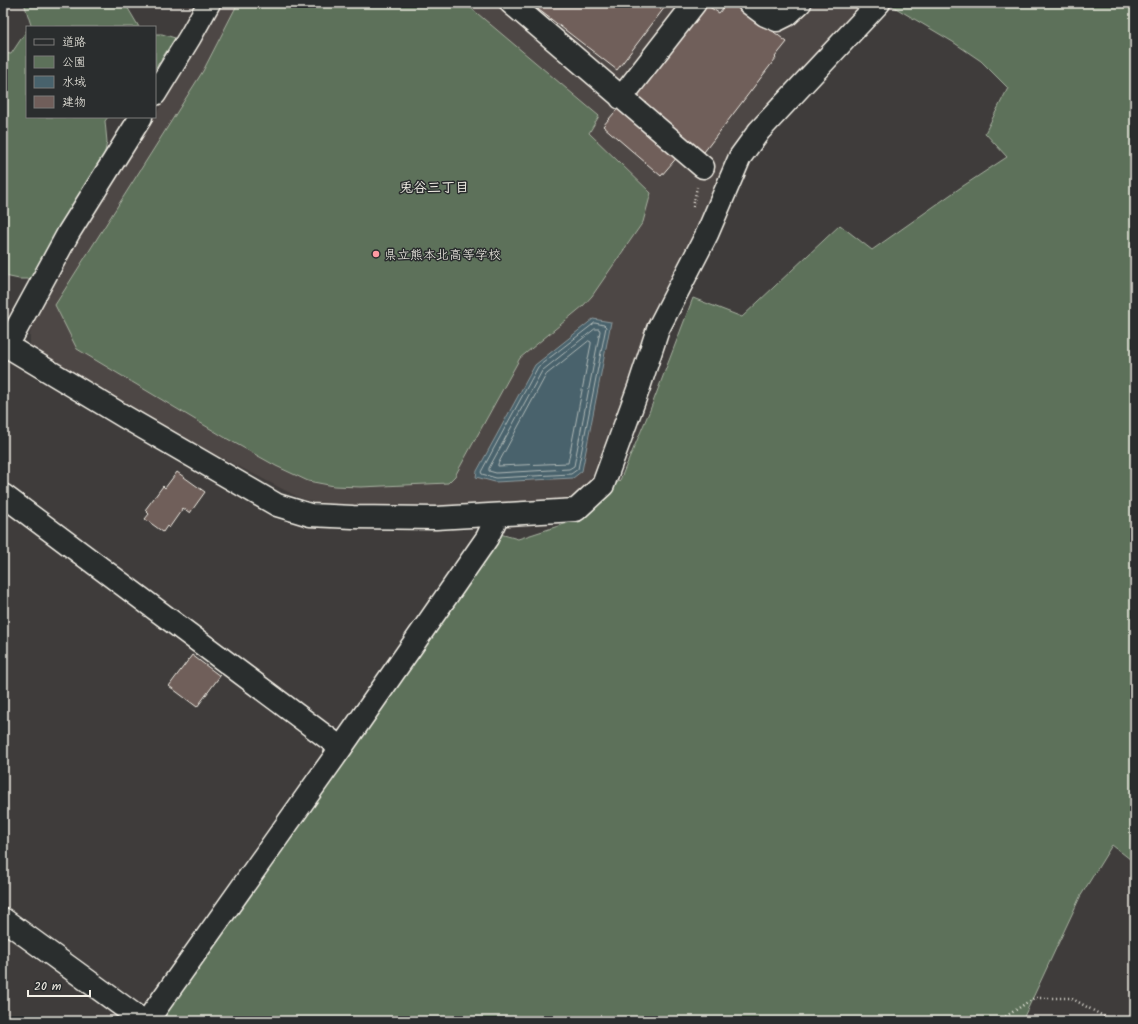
<svg xmlns="http://www.w3.org/2000/svg" width="1138" height="1024" font-family="Kalam,'Klee One',sans-serif">
	<style>
		.built { fill: #4e4644 }
		.green { fill: #5d715a; stroke: #a8b1a1 }
		.water { fill: #48626c; stroke: #8d9b9e }
		.lines { fill: none; stroke-linecap: round; stroke-linejoin: round }
		.shore { stroke: #afb8b6; stroke-width: 1 }
		.building { fill: #705e5a; stroke: #f4f1e8 }
		.minor-casing { stroke: #f4f1e8; stroke-width: 25 }
		.path { stroke: #f4f1e8; stroke-width: 2.5; stroke-dasharray: 1 3; stroke-linecap: butt }
		.minor { stroke: #2a2d2e; stroke-width: 22 }
		.poi-dot { fill: #ff9aa2; stroke: #2a2d2e; stroke-width: 1.5 }
		.labels { text-anchor: middle; stroke-width: 3; stroke-linejoin: round; paint-order: stroke }
		.poi-label { font-size: 13px; fill: #f4f1e8; stroke: #2a2d2e; text-anchor: start }
		.neighbourhood-label { font-size: 14px; font-weight: bold; fill: #f4f1e8; stroke: #2a2d2e }
	</style>
	<rect width="100%" height="100%" fill="#3f3c3b"/>
	<filter id="ink" filterUnits="userSpaceOnUse"><feTurbulence type="fractalNoise" baseFrequency=".025" numOctaves="2"/><feDisplacementMap in="SourceGraphic" scale="8" xChannelSelector="R" yChannelSelector="G"/><feConvolveMatrix kernelMatrix="1 2 1 2 8 2 1 2 1" color-interpolation-filters="sRGB"/></filter>
	<g filter="url(#ink)">
		<path class="built" d="M222,3h645l-107,113 -168,366 -7,10 -21,10 -82,3 -133,2 -27,-2 -22,-7 -103,-53 -150,-83 -9,-6 -8,-11v-11l8,-31 72,-119 44,-67h1v-2l30,-46z"/>
		<path class="green" d="M24,3h102v2l13,22h-110l2,-2z
			M238,3h227l134,113 -10,17 62,60 -8,29 -51,74 -9,10 -63,52 -65,118 -7,7 -87,4 -27,-1 -26,-5 -32,-15 -52,-29 -147,-88 -22,-44 148,-234z
			M890,3h245v860l-23,-18 -32,52 -58,124h-866l344,-487 18,5 65,-21 37,-38 30,-70 43,-112 49,19 98,-92 32,25 88,-62 47,-31 -22,-24 23,-45 -27,-27 -28,-19 -64,-38z
			M27,30v87h81l-3,4 2,21 -6,28 -68,109h-14l-14,-3h-2v-223l8,1z
			M155,34h7l13,4 -20,31z"/>
		<path class="water" d="M593,319l18,3 -29,149 -9,7 -78,4 -19,-5 1,-6 58,-106z"/>
		<g class="lines">
			<path class="shore" d="M595,323l9,2 2,2 -28,142 -7,5 -75,4 -14,-4 -1,-2 57,-105z
				M595,329h4l1,2 -26,135 -5,3 -73,4 -7,-2v-3l53,-97z
				M589,341l2,1v2l-23,119 -70,3v-2l48,-89z"/>
		</g>
		<path class="building" d="M530,3h138l-51,67z
			M703,3l16,10 8,-10h9l51,39 -12,15 1,1 -72,94 -9,-6 -1,1 -57,-50v-4z
			M620,106l59,49 -18,21 -58,-50z
			M177,472l28,20 -15,21 -7,-5 -14,20 -2,-2 -4,6 -18,-13 4,-5 -4,-4 18,-24 2,2z
			M192,655l28,21 -23,31 -28,-21z"/>
		<g class="lines">
			<g class="minor-casing">
				<path id="minor" d="M511,3l192,164
					M749,3l16,12 12,5 10,-5 13,-12
					M155,94l35,-57 19,-34
					M621,98l74,-95
					M7,346l118,71 152,88 33,10 43,2 83,1 140,-8 27,-25 36,-98 19,-58 49,-95 33,-77 19,-26 120,-128
					M3,348l4,-2 62,-114 72,-115
					M3,495l338,253
					M3,919l140,102
					M147,1021l194,-273 146,-210 11,-23"/>
			</g>
			<path class="path" d="M693,207l4,-20
				M999,1021l35,-23h37l41,23"/>
			<use href="#minor" class="minor"/>
		</g>
	</g>
	<circle class="poi-dot" cx="376" cy="254" r="4"/>
	<g class="labels">
		<g class="poi-label">
			<text x="384" y="259">県立熊本北高等学校</text>
		</g>
		<g class="neighbourhood-label">
			<text x="434" y="192">兎谷三丁目</text>
		</g>
	</g>
	<rect width="1138" height="1024" fill="none" stroke="#2a2d2e" stroke-width="16"/>
	<rect x="8" y="8" width="1122" height="1008" fill="none" stroke="#f4f1e8" stroke-width="1.5" filter="url(#ink)"/>
	<rect x="26" y="26" width="130" height="92" fill="#2a2d2e" stroke="#7b7b78"/>
	<rect x="34" y="39" width="20" height="6" fill="#2a2d2e" stroke="#7b7b78"/>
	<text x="62" y="46" font-size="12" fill="#f4f1e8">道路</text>
	<rect x="34" y="56" width="20" height="12" fill="#5d715a" stroke="#7b7b78"/>
	<text x="62" y="66" font-size="12" fill="#f4f1e8">公園</text>
	<rect x="34" y="76" width="20" height="12" fill="#48626c" stroke="#7b7b78"/>
	<text x="62" y="86" font-size="12" fill="#f4f1e8">水域</text>
	<rect x="34" y="96" width="20" height="12" fill="#705e5a" stroke="#7b7b78"/>
	<text x="62" y="106" font-size="12" fill="#f4f1e8">建物</text>
	<path d="M28 990v6h62v-6" fill="none" stroke="#f4f1e8" stroke-width="2"/>
	<text x="34" y="990" font-size="12" fill="#f4f1e8" stroke="#2a2d2e" stroke-width="3" paint-order="stroke">20 m</text>
</svg>
